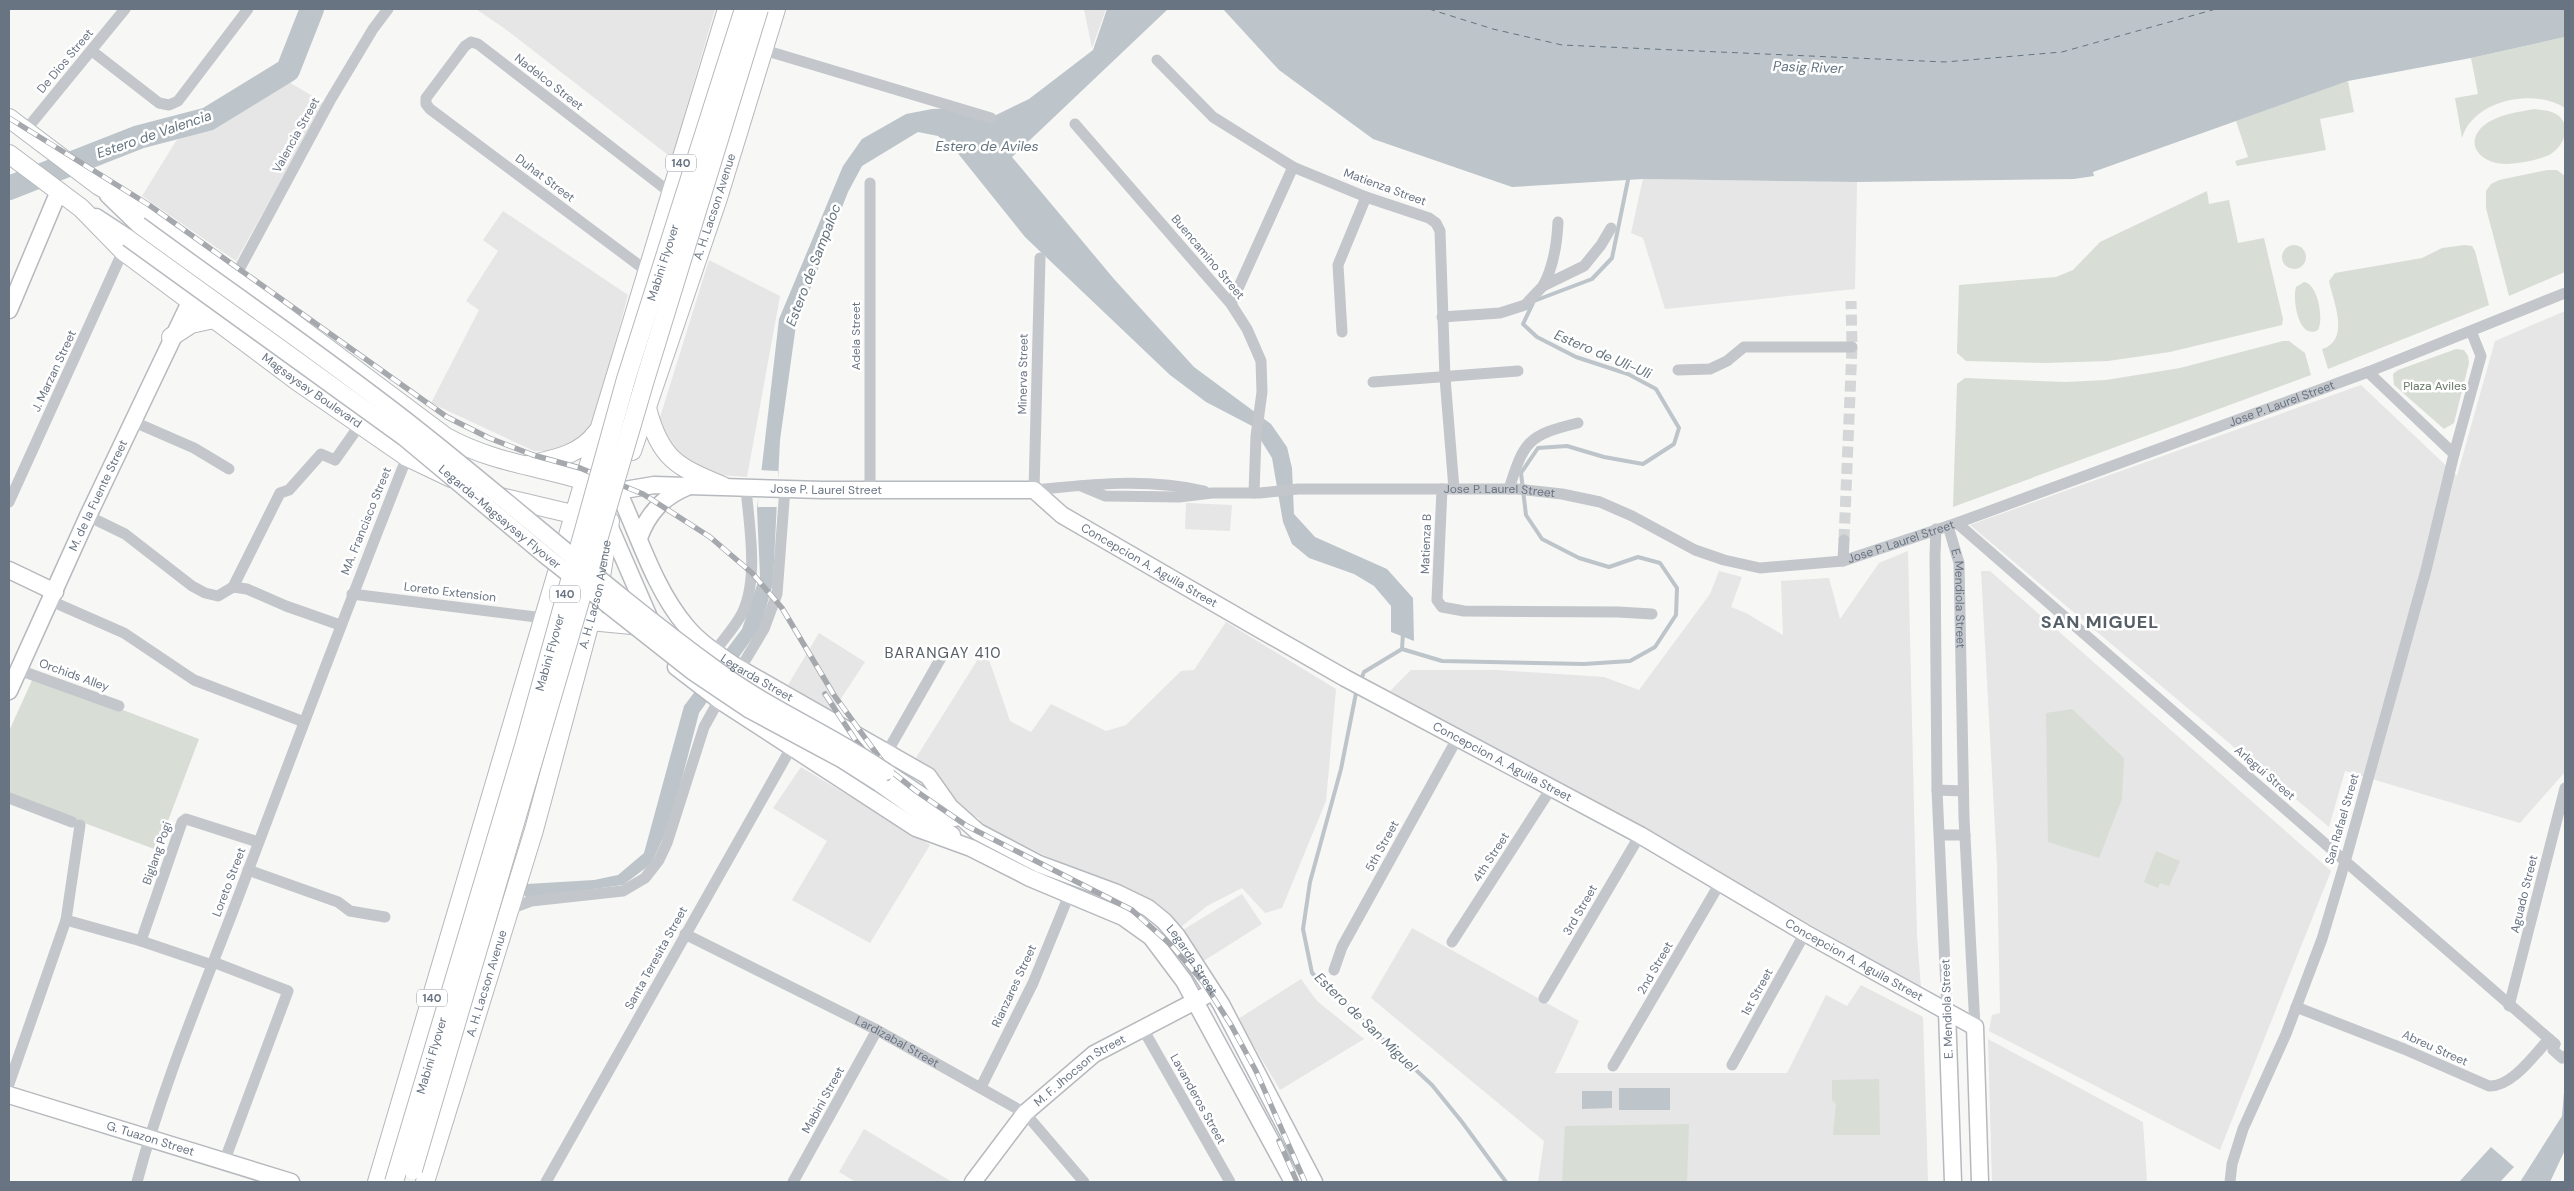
<svg xmlns="http://www.w3.org/2000/svg" width="2574" height="1191" font-family="'DM Sans',sans-serif">
	<style>
		.built { fill: #e5e6e5 }
		.green { fill: #d8ded6 }
		.water { fill: #bdc5ca }
		.pier { fill: #f7f7f5 }
		.lines { fill: none; stroke-linecap: round; stroke-linejoin: round }
		.stream { stroke: #bdc5ca; stroke-width: 4 }
		.river { stroke: #bdc5ca; stroke-width: 24 }
		.ferry { stroke: #65747f; stroke-width: 1; stroke-dasharray: 6 5; stroke-linecap: butt }
		.street-tunnel { stroke: #d4d6d8; stroke-width: 11; stroke-dasharray: 11 5.5; stroke-linecap: butt }
		.secondary-casing { stroke: #b6b9be; stroke-width: 19 }
		.primary-casing { stroke: #b5b8bc; stroke-width: 20 }
		.street { stroke: #c3c6ca; stroke-width: 11 }
		.secondary { stroke: #fff; stroke-width: 16 }
		.primary { stroke: #fff; stroke-width: 18 }
		.rail-casing { stroke: #a5a9ae; stroke-width: 5.5 }
		.rail { stroke: #fff; stroke-width: 4; stroke-dasharray: 11; stroke-linecap: butt }
		.secondary-bridge-casing { stroke: #b6b9be; stroke-width: 19; stroke-linecap: butt }
		.primary-bridge-casing { stroke: #b5b8bc; stroke-width: 20; stroke-linecap: butt }
		.secondary-bridge { stroke: #fff; stroke-width: 16 }
		.primary-bridge { stroke: #fff; stroke-width: 18 }
		.labels { text-anchor: middle; stroke-width: 5; stroke-linejoin: round; paint-order: stroke }
		.shield { fill: #fff; stroke: #969ea8; stroke-width: 1 }
		.shield-label { font-size: 11px; font-weight: bold; fill: #697483 }
		.street-label { font-size: 12px; fill: #697483; stroke: #fff }
		.park-label { font-size: 12px; fill: #697a67; stroke: #fff }
		.water-label { font-size: 14px; font-style: italic; fill: #65747f; stroke: #fff }
		.quarter-label { font-size: 15px; letter-spacing: 1px; fill: #565e68; stroke: #fff }
		.district-label { font-size: 18px; font-weight: bold; letter-spacing: 1px; fill: #565e68; stroke: #fff }
	</style>
	<rect width="100%" height="100%" fill="#f7f7f5"/>
	<path class="built" d="M476,9h239l-43,149 -168,-130z
		M1084,9h22l-14,39z
		M284,79l40,24 -88,158 -94,-65 34,-55z
		M1643,179l214,3 -2,107 -190,20 -22,-71 -12,-5z
		M503,211l125,84 -39,145 -24,11h-31l-103,-48 48,-93 -13,-9 32,-50 -15,-11z
		M709,260l71,36 -33,181 -42,-3 -30,-21 -18,-26z
		M2565,311v461l-45,51 -175,-52 -16,56 -359,-302 391,-140 96,91 38,-135z
		M1186,503l46,2 -2,26 -45,-2z
		M1908,551l9,385 4,52 -286,-164 -245,-133 21,-21h85l108,7 35,13 71,-96 9,-23 23,6 -11,30 15,6 37,22 -2,-54 48,-3 11,41 39,-56z
		M1981,571h9l341,300 -111,279 -231,-119 3,-16 8,-2 -3,-148z
		M1226,622l110,67 -10,112 -44,107 -17,5 -23,-25 -35,18 -26,21 -28,-26 -109,-46 -66,-32 2,-4 -26,-14 -40,-44 71,-113 25,73 21,11 20,-28 55,27 20,-6 55,-54 13,-1z
		M819,633l46,29 -33,50 -44,-27z
		M801,767l129,78 -60,98 -78,-43 35,-59 -54,-33z
		M1242,894l20,30 -60,38 -21,-31z
		M1412,928l167,93 -24,52h232l39,-78 21,11 14,-21 62,32 5,165h-390l6,-41 -173,-143z
		M1301,979l16,22 47,38 -84,51 -42,-71z
		M1988,1039l155,83 4,60h-155z
		M864,1129l88,53h-96l-17,-10z"/>
	<path class="green" d="M2565,37v71c-31,-20 -91,-9 -103,30l-7,-40 23,-4 -7,-36z
		M2348,81l6,31 -34,7 6,31 -89,16 -2,-5 13,-4 -12,-36z
		M2534,109c7,1 16,1 22,5 18,11 7,34 -7,41 -13,6 -28,8 -42,9 -23,1 -45,-18 -24,-38 13,-11 34,-14 51,-17z
		M2547,170h10l8,6v96l-56,24 -23,-88v-17l5,-7 8,-4z
		M2207,191l2,13 20,-4 9,43 26,-5 19,81 -1,6 -112,27 -62,9 -62,2 -80,-2 -9,-8 2,-68 97,-8 17,-7 27,-28z
		M2465,245l7,1 3,5 14,54 -161,64 -6,-20c29,-9 11,-48 7,-68l6,-8 87,-15 20,-10z
		M2282 257a12 12 0 1 1 24 0a12 12 0 1 1-24 0Z
		M2304,282c14,2 20,37 14,48 -19,11 -26,-30 -22,-43z
		M2283,341h6l16,12 6,22 -358,132 4,-123 8,-6 101,4 40,-2 74,-12z
		M2456,349l8,1 4,6 1,7 -15,60 -10,6 -50,-44 -1,-11 5,-4z
		M34,676l165,63 -42,111 -148,-55v-64z
		M2072,709l52,49 -2,41 -23,59 -51,-16 -2,-129z
		M2156,851l24,10 -11,25 -9,-3 -2,5 -14,-6z
		M1879,1079l1,56h-47l3,-31 -4,-4v-20z
		M1689,1124l-2,58h-125l3,-56z"/>
	<path class="water" d="M1107,9h61l-156,148 102,122 80,88 77,57 16,23 5,21 2,46 21,23 72,32 26,29 1,43 -23,-9v-26l-17,-20 -20,-12 -45,-16 -17,-14 -9,-22 -11,-64 -20,-32 -46,-24 -36,-27 -145,-138 -69,-86 -18,-15 -20,-4 -56,34 -14,26 -52,133 -16,115 -7,143 -12,43 -62,87 -28,108 -20,43 -28,21 -96,13 -3,-3 3,-11 67,-4 24,-5 26,-22 40,-147 58,-77 18,-53 -3,-67 22,-190 64,-153 19,-27 44,-25 26,-5 26,-1 34,9 37,-18 64,-49z
		M1223,9h1342v28l-94,21 -123,23 -255,91 1,4 -20,3 -217,3 -214,-3 -131,8 -139,-48 -94,-69z
		M2565,1080v70l-15,32h-30l42,-66z
		M1619,1088h51v22h-51z
		M1582,1091h30v17l-30,1z
		M2491,1147l23,20 -14,15h-41z"/>
	<path class="pier" d="M759,470l19,1v36h-20z"/>
	<g class="lines">
		<path class="stream" d="M1402,649l1,-16
			M1360,682l4,-10 38,-23 40,12 142,3 46,-3 25,-14 21,-32 1,-27 -17,-25 -22,-6 -29,10 -30,-9 -37,-19 -16,-24 -5,-42 17,-25 29,-2 37,11 39,7 31,-20 5,-16 -23,-39 -28,-15 -52,-17 -39,-20 -14,-13 11,-23 58,-22 20,-21 17,-83
			M1357,688l-16,81 -31,113 -7,47 9,44 120,112 30,37 44,60"/>
		<path class="river" d="M9,188l130,-51 69,-18 80,-49 24,-61"/>
		<path class="ferry" d="M1429,9l64,20 69,16 383,17 117,-10 154,-43"/>
		<path class="street-tunnel" d="M1844,540l8,-193 -1,-46"/>
		<g class="secondary-casing">
			<g id="secondary">
				<path d="M108,195l31,30"/>
				<path d="M96,217l32,21"/>
				<path d="M9,310l50,-119"/>
				<path id="s4" d="M618,491c21,45 36,97 68,135 14,17 33,29 51,41l191,109 22,31 28,25 61,32 78,29 31,15 16,13 13,15 44,68 93,178"/>
				<path id="s5" d="M601,500l17,-9 36,-6 168,5h212l28,25 185,107 98,56 295,157 165,98 170,94 5,155"/>
				<path d="M609,525l43,99"/>
				<path d="M639,538c9,-25 24,-41 48,-51"/>
				<path d="M9,570l46,22"/>
				<path d="M676,667l43,33 197,128 55,20 59,30 93,39 28,20 33,44 109,201"/>
				<path id="s6" d="M9,691l79,-175 102,-214"/>
				<path d="M886,772l69,46"/>
				<path d="M879,783l73,52"/>
				<path d="M1947,1011l6,171"/>
				<path id="s7" d="M9,1095l282,87"/>
				<path id="s8" d="M973,1182l52,-69 69,-59 111,-58"/>
			</g>
		</g>
		<g class="primary-casing">
			<g id="primary">
				<path d="M9,118l90,68 48,27 299,224c49,27 99,30 150,47"/>
				<path id="s9" d="M9,154l72,54 42,43 174,130 110,76 44,21"/>
				<path d="M171,337l20,-13 23,-5"/>
				<path d="M647,408c13,51 30,59 76,78"/>
				<path id="s10" d="M632,451l86,-253 58,-189"/>
				<path d="M528,465c27,-6 52,-10 69,-33"/>
				<path d="M496,496l89,21"/>
				<path d="M590,621l52,5"/>
				<path d="M377,1182l223,-755 127,-418"/>
				<path id="s11" d="M425,1182l109,-352 65,-241 11,-68"/>
			</g>
		</g>
		<g class="street">
			<path d="M764,50l227,68"/>
			<path d="M92,51l67,52 10,2 9,-4 70,-92"/>
			<path d="M1157,60l56,57 80,50 73,30 63,21 7,5 4,8 5,147 9,111"/>
			<path d="M1075,124l156,180 16,25 14,32 1,31 -6,44 -2,57"/>
			<path d="M25,131l100,-122"/>
			<path d="M1040,258l-6,232c57,-6 114,-12 170,1"/>
			<path d="M648,272l-218,-163 -4,-5v-6l39,-52 6,-4 7,2 194,150"/>
			<path d="M234,279l97,-180 42,-70 15,-20"/>
			<path d="M1543,286c11,-20 14,-42 15,-64"/>
			<path d="M1231,304l62,-137"/>
			<path d="M1442,317l58,-4 25,-8 18,-19 41,-20 17,-21 10,-17"/>
			<path d="M1342,332l-4,-67 28,-68"/>
			<path d="M1678,370l32,-1 17,-8 17,-14h108"/>
			<path d="M2368,372l86,82"/>
			<path d="M1373,382l145,-11"/>
			<path d="M132,421l62,27 35,21"/>
			<path id="s1" d="M1081,486l24,10 74,1 33,-4h48l38,-4h219l45,5 38,8 32,14 63,34 29,10 36,8 83,-7 114,-38 411,-151 197,-79"/>
			<path d="M870,489v-306"/>
			<path d="M1442,489l-5,111 5,7 22,4 154,1 34,2"/>
			<path d="M1509,489c15,-48 19,-54 69,-66"/>
			<path d="M9,502l114,-251"/>
			<path d="M88,516l37,18 67,52 13,7 13,3 15,-9 14,2 39,17 54,19"/>
			<path d="M1957,523l598,521"/>
			<path id="s2" d="M1948,526l11,37 5,255 11,209"/>
			<path d="M1936,529l-1,26 2,235 10,221"/>
			<path d="M1843,561l1,-21"/>
			<path d="M233,587l47,-94 9,-3 32,-36 14,6 24,-34"/>
			<path d="M352,594l192,24"/>
			<path d="M51,601l73,32 70,47 110,42"/>
			<path d="M715,651c8,-11 18,-22 25,-34 20,-34 9,-91 6,-129"/>
			<path d="M740,669l24,-40 13,-35 8,-106"/>
			<path d="M19,670l100,36"/>
			<path d="M886,754l56,-98"/>
			<path d="M1937,790l26,1"/>
			<path d="M9,798l63,24"/>
			<path d="M1940,835h25"/>
			<path d="M248,870l90,32 12,9 35,6"/>
			<path d="M510,909l21,-8 92,-10 22,-13 14,-18 8,-17 37,-116 15,-27"/>
			<path d="M66,920l75,21 71,24"/>
			<path id="s3" d="M685,934l192,96 148,83 59,69"/>
			<path d="M141,941l41,-119 4,-3 72,23"/>
			<path d="M1452,942l100,-155"/>
			<path d="M213,962l75,29 -64,171"/>
			<path d="M1334,970l8,-23 116,-210"/>
			<path d="M1544,998l96,-163"/>
			<path d="M2509,1006l56,-218"/>
			<path d="M2296,1007l108,42 85,37c23,1 45,-31 60,-47"/>
			<path d="M1143,1029l87,153"/>
			<path d="M2555,1044l-2,6 9,8 3,-2"/>
			<path d="M1732,1065l73,-132"/>
			<path d="M1613,1066l107,-183"/>
			<path d="M9,1084l57,-164 14,-95"/>
			<path d="M981,1087l52,-104 36,-88"/>
			<path d="M137,1182c28,-106 73,-208 111,-311 52,-138 104,-276 159,-414"/>
			<path d="M546,1182l245,-434"/>
			<path d="M793,1182l84,-152"/>
			<path d="M2230,1182l2,-18 11,-35 43,-95 36,-95 23,-77 81,-292 28,-116 27,-98 -10,-25"/>
		</g>
		<use href="#secondary" class="secondary"/>
		<use href="#primary" class="primary"/>
		<g class="rail-casing">
			<path id="rail" d="M9,118l140,87 298,212 42,21 44,17 47,13 63,26 67,43 42,36 30,35 52,87 53,73 29,23 51,35 165,84 39,35 33,38 27,42 25,46 49,111
				M825,694l31,47 32,37
				M1279,1141l18,41"/>
		</g>
		<use href="#rail" class="rail"/>
		<g class="secondary-bridge-casing">
			<g id="secondary-bridge">
				<path d="M139,225c91,67 185,131 274,201 103,81 200,169 305,245 53,39 114,64 168,101"/>
				<path id="s12" d="M128,238l277,200 140,117 147,116 58,39 93,50 36,23"/>
			</g>
		</g>
		<g class="primary-bridge-casing">
			<g id="primary-bridge">
				<path d="M413,1170l232,-790 114,-371"/>
				<path id="s13" d="M394,1182l130,-436 102,-367 118,-370"/>
			</g>
		</g>
		<use href="#secondary-bridge" class="secondary-bridge"/>
		<use href="#primary-bridge" class="primary-bridge"/>
	</g>
	<g class="labels">
		<g class="shield">
			<rect x="666" y="154.5" width="30" height="17" rx="4"/>
			<rect x="550" y="585.5" width="30" height="17" rx="4"/>
			<rect x="417" y="989.5" width="30" height="17" rx="4"/>
		</g>
		<g class="shield-label">
			<text x="681" y="167">140</text>
			<text x="565" y="598">140</text>
			<text x="432" y="1002">140</text>
		</g>
		<g class="street-label">
			<text transform="translate(65 61) rotate(-50)" y="4">De Dios Street</text>
			<text transform="translate(549 82) rotate(38)" y="4">Nadelco Street</text>
			<text transform="translate(296 135) rotate(-61)" y="4">Valencia Street</text>
			<text transform="translate(545 178) rotate(37)" y="4">Duhat Street</text>
			<text transform="translate(1385 187) rotate(20)" y="4">Matienza Street</text>
			<text dy="4" stroke="none"><textPath href="#s10" startOffset="258">A. H. Lacson Avenue</textPath></text>
			<text transform="translate(1208 257) rotate(50)" y="4">Buencamino Street</text>
			<text dy="4" stroke="none"><textPath href="#s13" startOffset="958">Mabini Flyover</textPath></text>
			<text transform="translate(856 336) rotate(-90)" y="4">Adela Street</text>
			<text transform="translate(54 371) rotate(-65)" y="4">J. Marzan Street</text>
			<text transform="translate(1023 374) rotate(-89)" y="4">Minerva Street</text>
			<text dy="4" stroke="none"><textPath href="#s9" startOffset="385">Magsaysay Boulevard</textPath></text>
			<text dy="4" stroke="none"><textPath href="#s1" startOffset="1246">Jose P. Laurel Street</textPath></text>
			<text dy="4" stroke="none"><textPath href="#s5" startOffset="228">Jose P. Laurel Street</textPath></text>
			<text dy="4" stroke="none"><textPath href="#s1" startOffset="421">Jose P. Laurel Street</textPath></text>
			<text dy="4" stroke="none"><textPath href="#s6" startOffset="215">M. de la Fuente Street</textPath></text>
			<text dy="4" stroke="none"><textPath href="#s12" startOffset="465">Legarda-Magsaysay Flyover</textPath></text>
			<text transform="translate(366 521) rotate(-68)" y="4">MA. Francisco Street</text>
			<text dy="4" stroke="none"><textPath href="#s1" startOffset="841">Jose P. Laurel Street</textPath></text>
			<text transform="translate(1426 544) rotate(-88)" y="4">Matienza B</text>
			<text dy="4" stroke="none"><textPath href="#s5" startOffset="574">Concepcion A. Aguila Street</textPath></text>
			<text transform="translate(450 592) rotate(7)" y="4">Loreto Extension</text>
			<text dy="4" stroke="none"><textPath href="#s11" startOffset="612">A. H. Lacson Avenue</textPath></text>
			<text dy="4" stroke="none"><textPath href="#s2" startOffset="74">E. Mendiola Street</textPath></text>
			<text dy="4" stroke="none"><textPath href="#s13" startOffset="552">Mabini Flyover</textPath></text>
			<text transform="translate(74 675) rotate(20)" y="4">Orchids Alley</text>
			<text dy="4" stroke="none"><textPath href="#s4" startOffset="240">Legarda Street</textPath></text>
			<text dy="4" stroke="none"><textPath href="#s5" startOffset="978">Concepcion A. Aguila Street</textPath></text>
			<text transform="translate(2265 773) rotate(41)" y="4">Arlegui Street</text>
			<text transform="translate(2342 819) rotate(-74)" y="4">San Rafael Street</text>
			<text transform="translate(1382 846) rotate(-61)" y="4">5th Street</text>
			<text transform="translate(157 853) rotate(-71)" y="4">Biglang Pogi</text>
			<text transform="translate(1491 857) rotate(-57)" y="4">4th Street</text>
			<text transform="translate(229 882) rotate(-69)" y="4">Loreto Street</text>
			<text transform="translate(2524 894) rotate(-76)" y="4">Aguado Street</text>
			<text transform="translate(1580 910) rotate(-60)" y="4">3rd Street</text>
			<text transform="translate(656 958) rotate(-61)" y="4">Santa Teresita Street</text>
			<text dy="4" stroke="none"><textPath href="#s4" startOffset="768">Legarda Street</textPath></text>
			<text dy="4" stroke="none"><textPath href="#s5" startOffset="1382">Concepcion A. Aguila Street</textPath></text>
			<text transform="translate(1655 968) rotate(-60)" y="4">2nd Street</text>
			<text dy="4" stroke="none"><textPath href="#s11" startOffset="208">A. H. Lacson Avenue</textPath></text>
			<text transform="translate(1014 986) rotate(-65)" y="4">Rianzares Street</text>
			<text transform="translate(1757 992) rotate(-61)" y="4">1st Street</text>
			<text transform="translate(1947 1009) rotate(-92)" y="4">E. Mendiola Street</text>
			<text dy="4" stroke="none"><textPath href="#s3" startOffset="238">Lardizabal Street</textPath></text>
			<text transform="translate(2435 1048) rotate(24)" y="4">Abreu Street</text>
			<text dy="4" stroke="none"><textPath href="#s13" startOffset="132">Mabini Flyover</textPath></text>
			<text dy="4" stroke="none"><textPath href="#s8" startOffset="156">M. F. Jhocson Street</textPath></text>
			<text transform="translate(1198 1099) rotate(61)" y="4">Lavanderos Street</text>
			<text transform="translate(823 1100) rotate(-61)" y="4">Mabini Street</text>
			<text dy="4" stroke="none"><textPath href="#s7" startOffset="148">G. Tuazon Street</textPath></text>
		</g>
		<g class="park-label">
			<text x="2435" y="390">Plaza Aviles</text>
		</g>
		<g class="water-label">
			<text transform="translate(1808 67) rotate(2)" y="5">Pasig River</text>
			<text transform="translate(154 134) rotate(-19)" y="5">Estero de Valencia</text>
			<text x="987" y="151">Estero de Aviles</text>
			<text transform="translate(813 265) rotate(-69)" y="5">Estero de Sampaloc</text>
			<text transform="translate(1603 354) rotate(23)" y="5">Estero de Uli-Uli</text>
			<text transform="translate(1366 1022) rotate(44)" y="5">Estero de San Miguel</text>
		</g>
		<g class="quarter-label">
			<text x="943" y="658">BARANGAY 410</text>
		</g>
		<g class="district-label">
			<text x="2100" y="628">SAN MIGUEL</text>
		</g>
	</g>
	<rect width="2574" height="1191" fill="none" stroke="#697483" stroke-width="20"/>
</svg>
